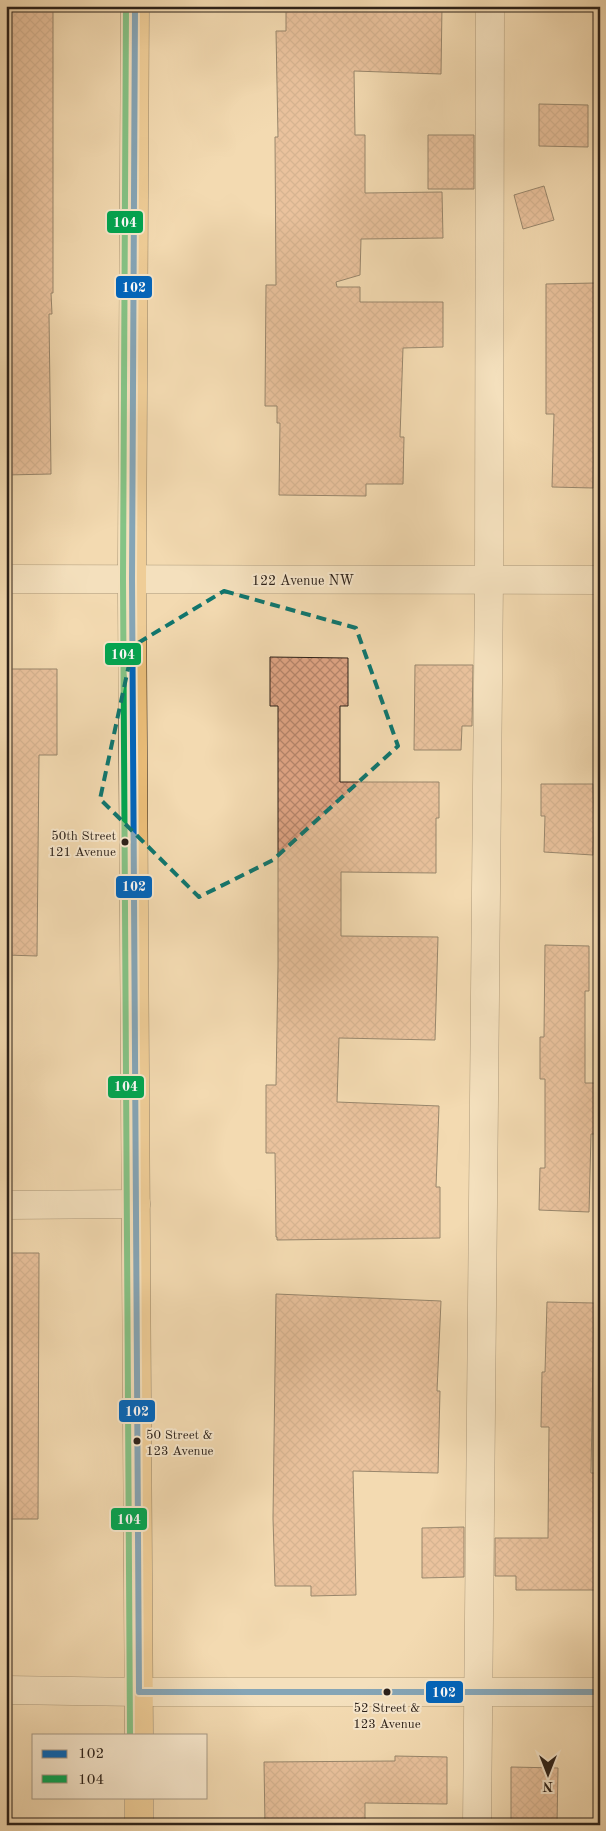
<svg xmlns="http://www.w3.org/2000/svg" width="606" height="1831" font-family="'Old Standard TT',serif">
	<style>
		.building { fill: url(#building-cross-hatch); stroke: #2c2119 }
		.lines { fill: none; stroke-linecap: round; stroke-linejoin: round }
		.minor-casing { stroke: #5e4f3f; stroke-width: 29 }
		.major-casing { stroke: #2c2119; stroke-width: 29 }
		.minor { stroke: #f7e7cc; stroke-width: 28 }
		.major { stroke: #eabd78; stroke-width: 28 }
		.bus-1-casing { stroke: #f7e7cc; stroke-width: 10 }
		.bus-2-casing { stroke: #f7e7cc; stroke-width: 10 }
		.bus-1 { stroke: #0065bd; stroke-width: 6 }
		.bus-2 { stroke: #00a651; stroke-width: 6 }
		.marked { fill: none; stroke: #0f766e; stroke-width: 4; stroke-dasharray: 10 6; stroke-linejoin: round }
		.bus-dot { fill: #2c2119; stroke: #f7e7cc; stroke-width: 2 }
		.labels { text-anchor: middle; stroke-width: 4; stroke-linejoin: round; paint-order: stroke }
		.bus-label { font-size: 13px; fill: #2c2119; stroke: #f7e7cc; text-anchor: end }
		.street-label { font-size: 14px; fill: #2c2119; stroke: #f7e7cc }
		.line-badge { stroke: #f7e7cc; stroke-width: 2 }
		.badge-label { font-size: 14px; text-anchor: middle; font-weight: bold; fill: #fff }
	</style>
	<defs>
		<pattern id="building-cross-hatch" width="8" height="8" patternUnits="userSpaceOnUse" patternTransform="scale(1.25)"><rect width="8" height="8" fill="#e0a585"/><path d="M0 0l8 8M0 8l8-8" fill="none" stroke="#b6866c"/></pattern>
	</defs>
	<rect width="100%" height="100%" fill="#f3dab1"/>
	<filter id="stains"><feTurbulence type="fractalNoise" baseFrequency=".004" numOctaves="4"/><feColorMatrix values="0 0 0 0 .2 0 0 0 0 .09 0 0 0 0 .02 0 0 0 .5 -.17"/></filter>
	<radialGradient id="worn" r=".72"><stop offset=".6" stop-color="#630" stop-opacity="0"/><stop offset="1" stop-color="#630" stop-opacity=".3"/></radialGradient>
	<path class="building" d="M9,6h44v287h-2l1,21h-3l2,160 -45,1 1,-402h2z
		M286,6h156l-1,68 -87,-3 1,64h10v58l77,-1 1,46 -82,1 -1,36 -24,7 1,5h23v15h83v45l-40,1 -3,89h4l-1,47h-37v12l-87,-1 1,-72h-3v-17h-12l1,-121h10l-1,-148h3l-2,-106h10z
		M539,104l49,1v42l-49,-1z
		M428,135h46v54h-46z
		M544,186l10,34 -31,9 -9,-34z
		M595,283l1,45 -3,160 -41,-1 2,-73h-8v-130z
		M270,657l78,1v48h-8v76h99v36h-3v55l-95,-1v64l97,1 -3,103 -96,-2 -2,64 102,4 -3,81h4v51l-163,2v-3h-1l-1,-84h-9v-68h10l2,-119v-260h-8z
		M415,665h58l-1,61h-10l-1,24h-47z
		M6,669h51v86h-18l-2,201 -31,-1z
		M541,784h52l1,37 -1,34 -49,-3 1,-36h-4z
		M545,945l44,1v45h-4v92h11l1,51h-6l-2,78 -50,-2 1,-42h5v-89h-5v-42h4z
		M6,1253h33l-1,266h-32z
		M276,1294l165,7 -4,90h3l-2,82 -85,-2 3,124 -45,1v-10h-36l-2,-68z
		M547,1302l47,1 -3,170h5l-1,72h5v45h-84v-14h-21v-38h53l1,-111h-8l1,-55h3z
		M464,1527v50l-42,1v-50z
		M395,1756l52,1v47l-82,-1v22h-100l-1,-63 131,-1z
		M511,1767l47,1 -1,57h-46z"/>
	<g class="lines">
		<g class="minor-casing">
			<path id="minor" d="M6,579l594,1
				M6,1205l130,-1
				M6,1690l133,2h461
				M477,1825l12,-1245 1,-574"/>
		</g>
		<g class="major-casing">
			<path id="major" d="M135,6l-3,573 7,1156
				M139,1825v-28"/>
		</g>
		<use href="#minor" class="minor"/>
		<use href="#major" class="major"/>
		<g class="bus-1-casing">
			<path id="bus-1" d="M135,6l-3,573 7,1113
				M139,1692h461"/>
		</g>
		<g class="bus-2-casing">
			<path id="bus-2" d="M126,6l-3,573 7,1156"/>
		</g>
		<use href="#bus-1" class="bus-1"/>
		<use href="#bus-2" class="bus-2"/>
	</g>
	<path d="M0 0H606V1831H0ZM224,591l132,37 42,118 -125,114 -74,37 -99,-98 33,-153z" fill="#f3dab1" fill-opacity=".55" fill-rule="evenodd"/>
	<path class="marked" d="M224,591l132,37 42,118 -125,114 -74,37 -99,-98 33,-153z"/>
	<g class="bus-dot">
		<circle cx="125" cy="842" r="4.5"/>
		<circle cx="137" cy="1441" r="4.5"/>
		<circle cx="387" cy="1692" r="4.5"/>
	</g>
	<g class="labels">
		<g class="bus-label">
			<text x="116" y="840">50th Street<tspan x="116" dy="16">121 Avenue</tspan></text>
			<text x="146" y="1439" text-anchor="start">50 Street &amp;<tspan x="146" dy="16">123 Avenue</tspan></text>
			<text x="387" y="1712" text-anchor="middle">52 Street &amp;<tspan x="387" dy="16">123 Avenue</tspan></text>
		</g>
		<g class="street-label">
			<text x="303" y="585">122 Avenue NW</text>
		</g>
	</g>
	<g class="line-badge">
		<rect x="106" y="210" width="38" height="24" rx="5" fill="#00a651"/>
		<rect x="115" y="275" width="38" height="24" rx="5" fill="#0065bd"/>
		<rect x="104" y="642" width="38" height="24" rx="5" fill="#00a651"/>
		<rect x="115" y="875" width="38" height="24" rx="5" fill="#0065bd"/>
		<rect x="107" y="1075" width="38" height="24" rx="5" fill="#00a651"/>
		<rect x="118" y="1399" width="38" height="24" rx="5" fill="#0065bd"/>
		<rect x="110" y="1507" width="38" height="24" rx="5" fill="#00a651"/>
		<rect x="425" y="1680" width="39" height="24" rx="5" fill="#0065bd"/>
	</g>
	<g class="badge-label">
		<text x="125" y="227">104</text>
		<text x="134" y="292">102</text>
		<text x="123" y="659">104</text>
		<text x="134" y="891">102</text>
		<text x="126" y="1091">104</text>
		<text x="137" y="1416">102</text>
		<text x="129" y="1524">104</text>
		<text x="444" y="1697">102</text>
	</g>
	<rect width="606" height="1831" fill="none" stroke="#f3dab1" stroke-width="25"/>
	<rect x="8" y="8" width="591" height="1816" fill="none" stroke="#2c2119" stroke-width="2.5"/>
	<rect x="12" y="12" width="581" height="1806" fill="none" stroke="#2c2119"/>
	<rect x="32" y="1734" width="175" height="65" fill="#f7e7cc" stroke="#a69884"/>
	<rect x="42" y="1750" width="25" height="8" fill="#0065bd" stroke="#a69884"/>
	<text x="78" y="1758" font-size="15" fill="#2c2119">102</text>
	<rect x="42" y="1775" width="25" height="8" fill="#00a651" stroke="#a69884"/>
	<text x="78" y="1784" font-size="15" fill="#2c2119">104</text>
	<g transform="translate(548 1774) rotate(180)" stroke="#f7e7cc" stroke-width="4" paint-order="stroke">
	<path d="M0-4L9 19L0 12L-9 19Z" fill="#2c2119"/>
	<text y="-8" font-size="14" font-weight="bold" text-anchor="middle" fill="#2c2119">N</text>
	</g>
	<rect width="100%" height="100%" filter="url(#stains)"/>
	<rect width="100%" height="100%" fill="url(#worn)"/>
</svg>
